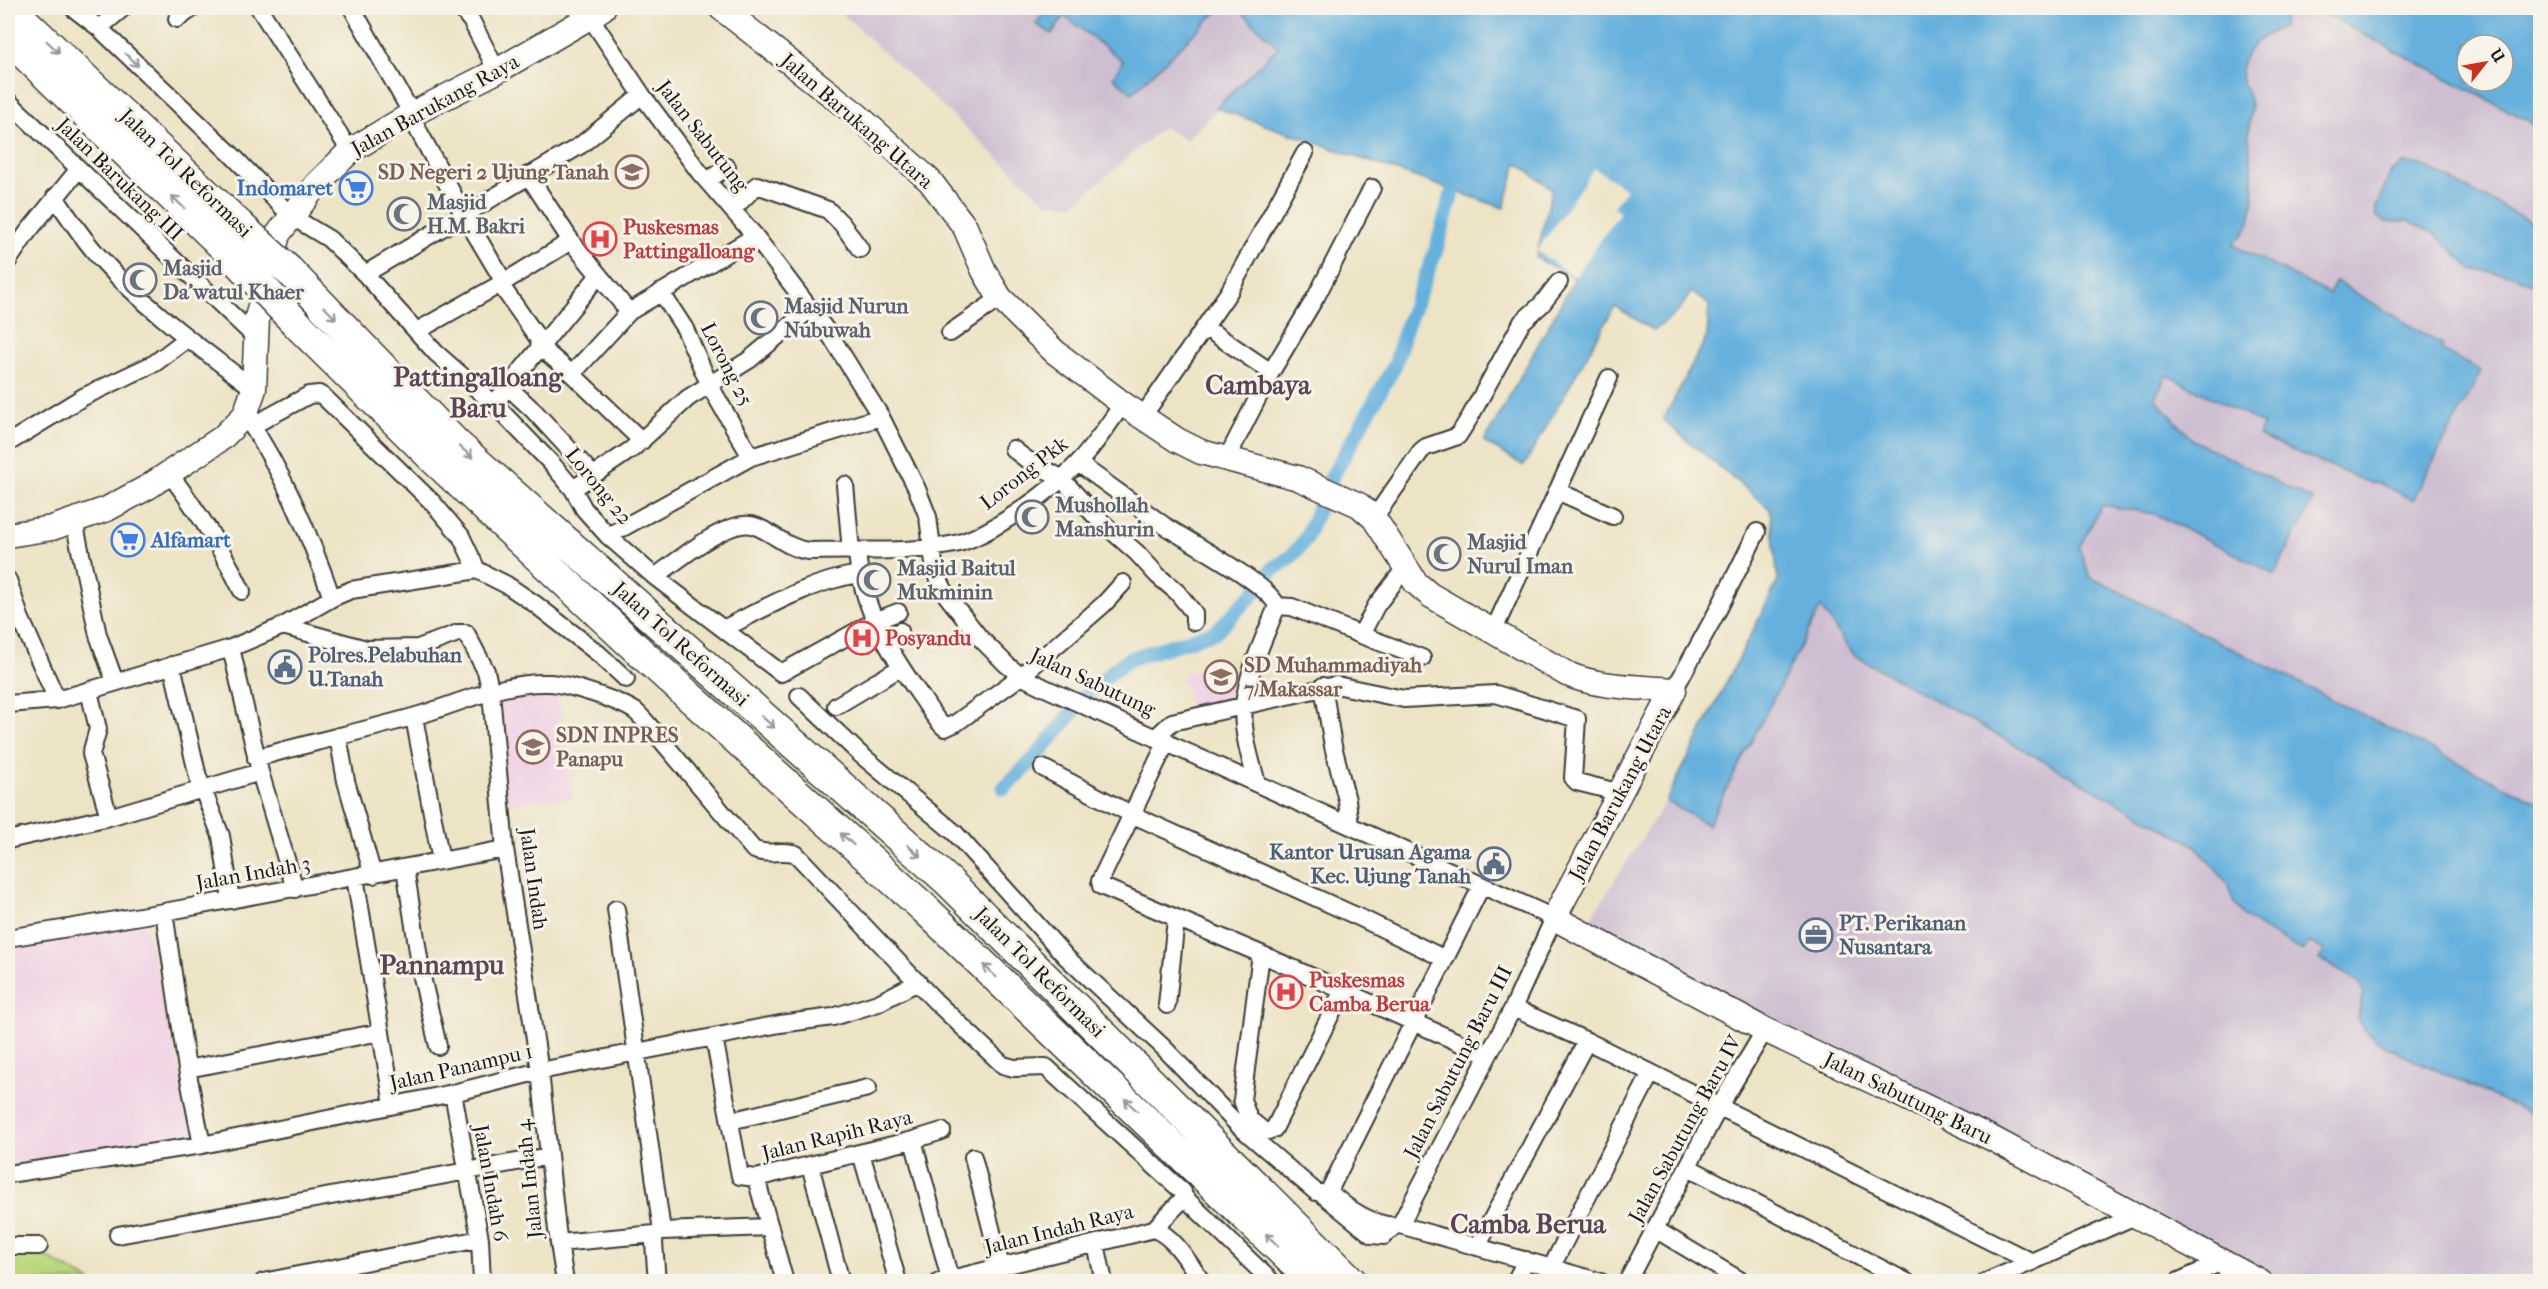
<svg xmlns="http://www.w3.org/2000/svg" width="2548" height="1289" font-family="'IM FELL French Canon',serif">
	<style>
		.built { fill: #f0d0e4 }
		.industrial { fill: #cebed1 }
		.green { fill: #bad77d; stroke: #6b7a4c; stroke-width: 1.5 }
		.water { fill: #65b0dd; stroke: #40667c; stroke-width: 1.5; fill-rule: evenodd }
		.pier { fill: #ede3c5 }
		.lines { fill: none; stroke-linecap: round; stroke-linejoin: round }
		.canal { stroke: #65b0dd; stroke-width: 15 }
		.street-casing { stroke: #3b3a35; stroke-width: 20 }
		.secondary-casing { stroke: #3b3a35; stroke-width: 27 }
		.highway-casing { stroke: #3b3a35; stroke-width: 33 }
		.street { stroke: #fff; stroke-width: 16 }
		.secondary { stroke: #fff; stroke-width: 24 }
		.highway { stroke: #fff; stroke-width: 30 }
		.highway-bridge-casing { stroke: #3b3a35; stroke-width: 33; stroke-linecap: butt }
		.highway-bridge { stroke: #fff; stroke-width: 30 }
		.oneway { stroke: #999 }
		.labels { text-anchor: middle; stroke-width: 6; stroke-linejoin: round; paint-order: stroke }
		.street-label { font-size: 21px; fill: #1c1c1c; stroke: #f7f3e8 }
		.education-label { font-size: 21px; font-weight: bold; fill: #785e54; stroke: #f7f3e8; text-anchor: start }
		.shop-label { font-size: 21px; font-weight: bold; fill: #366cbe; stroke: #f7f3e8; text-anchor: end }
		.worship-label { font-size: 21px; font-weight: bold; fill: #5b616d; stroke: #f7f3e8; text-anchor: start }
		.health-label { font-size: 21px; font-weight: bold; fill: #be3a42; stroke: #f7f3e8; text-anchor: start }
		.service-label { font-size: 21px; font-weight: bold; fill: #4e5e75; stroke: #f7f3e8; text-anchor: start }
		.district-label { font-size: 27px; font-weight: bold; fill: #5b4555; stroke: #f7f3e8 }
	</style>
	<rect width="100%" height="100%" fill="#f7f3e8"/>
	<filter id="ink" filterUnits="userSpaceOnUse"><feTurbulence type="fractalNoise" baseFrequency=".0167" numOctaves="2"/><feDisplacementMap in="SourceGraphic" scale="12" xChannelSelector="R" yChannelSelector="G"/><feConvolveMatrix kernelMatrix="1 2 1 2 8 2 1 2 1" color-interpolation-filters="sRGB"/></filter>
	<filter id="wash" filterUnits="userSpaceOnUse"><feTurbulence type="fractalNoise" baseFrequency=".008" numOctaves="4" result="noise"/><feDisplacementMap in="SourceGraphic" scale="24" xChannelSelector="R" yChannelSelector="G"/><feGaussianBlur stdDeviation="1.35" result="paint"/><feColorMatrix in="noise" values="0 0 0 0 0 0 0 0 0 0 0 0 0 0 0 0 0 1.4 0 .05"/><feComposite in="paint" operator="in"/></filter>
	<g filter="url(#wash)">
		<rect width="100%" height="100%" fill="#ede3c5"/>
		<path class="built" d="M1225,663l5,21 -7,23 -32,9 -9,-42z
			M497,695l62,2 13,101 -67,6z
			M143,916l52,218 -187,35v-229z"/>
		<path class="industrial" d="M836,8h211l-10,16 15,10 12,-18 59,46 9,30 89,-84h16l42,39 -93,93 -23,-13 -89,77 -27,-1z
			M2283,8h30l227,119v677l-450,-228 -11,-28 23,-43 53,9 120,60 38,-73 -120,-61 -38,-42 12,-23 96,49 -4,13 113,47 108,-113 -39,-21 2,-5 -107,-63 -7,12 -97,-49 11,-9 11,-65 -6,-41 3,-25 -9,-38 9,-20 14,-12 18,-9 3,-13z
			M1821,607l31,47 344,192 31,37 6,18 70,50 6,-9 16,9 -4,8 39,24 3,10 -5,18 7,19 20,16 155,72v163h-254l-699,-357 79,-123 42,24z"/>
		<path class="green" d="M8,1250h26l56,31 -82,1z"/>
		<path class="water" d="M1047,8h174l-89,85 -19,-16 10,-16 -59,-45 -12,18 -16,-10z
			M1237,8h1046l3,5 -3,13c-18,9 -37,19 -41,40 -3,14 8,27 9,40 1,8 -2,15 -2,23 -1,33 11,59 0,95 -3,11 -11,13 -16,21l96,49 7,-13 107,64 -2,5 40,21 -68,129 -38,-19 -2,3 -115,-48 5,-12 -96,-49 -12,23 38,42 120,60 -38,74 -120,-60 -53,-9 -23,43 11,29 450,227v314l-155,-72 -20,-16 -8,-11 6,-26 -3,-10 -40,-24 4,-9 -15,-8 -6,9 -40,-22 -19,-13 -11,-15 -6,-18 -31,-37 -344,-192 -31,-47 -113,218 -42,-24 112,-220 -8,-72 -107,-89 44,-84 2,-31 -18,-13 -11,18 -26,21 -39,-25 -91,160 -40,-24 91,-164 -39,-20 16,-69 -35,-26 -13,45 -288,-100 62,-61z
			M2313,8h227v119zM2467,45h36v36h-36z
			M2404,163l17,2 11,5 108,57v67l-5,-8 -24,-12 -38,-4 -38,-36 -27,-13 -23,1 -9,-6v-9l15,-35z"/>
		<path class="pier" d="M1594,168l32,21 -13,18 7,5 -45,65 -38,-26z"/>
		<g class="lines">
			<path class="canal" d="M1004,788l33,-32 51,-63 26,-23 15,-11 86,-27 38,-38 20,-25 18,-12 14,-17 27,-63 64,-114 8,-31 32,-82 17,-60"/>
		</g>
	</g>
	<g filter="url(#ink)">
		<g class="lines">
			<g class="street-casing">
				<path id="street" d="M73,8l26,20 133,127 59,61 38,23 36,35 71,79 58,51 58,60 21,25 11,20 24,27 47,41 126,96 94,-52 23,-9
					M259,8l91,143
					M352,8l60,106
					M461,8l11,14 25,49
					M584,8l58,87 58,78 55,63 77,102 49,79 36,72 11,28 7,54 12,25 32,41 28,28 14,11 22,11 511,231 -41,90 -113,217
					M177,19l16,-11
					M99,28l24,-20
					M8,101l247,236
					M410,115l54,100 40,67 67,-41
					M528,175l43,66 58,71 126,-76
					M707,181l20,-14
					M55,197c15,22 29,44 47,63 44,49 100,89 152,129
					M732,210l25,-25 71,25 14,14 18,25
					M8,261l19,-28 51,-63
					M365,274l216,-129 61,-50
					M500,284l42,60
					M661,292l24,37 25,57 41,71
					M1206,328l65,44
					M417,331l87,-49
					M950,333l50,-35
					M539,346l33,28 70,67
					M572,374l57,-62
					M507,386l27,25 58,63
					M494,404l105,-129
					M1143,416l86,-124 76,-139
					M252,426l57,-31 10,-1 5,3 109,106 28,33 16,34
					M8,443l75,-46 72,-34 33,-25
					M1013,449l13,10 35,19 35,39 41,36 21,23 19,16 17,21v9
					M1226,460l45,-88 46,-77 55,-107
					M1078,463c29,21 58,42 87,63 23,15 104,58 112,80 -12,31 -29,64 -33,98 -3,25 6,54 13,79
					M169,473c29,38 53,75 73,118
					M845,485l6,66
					M573,489l59,-40 56,-51 61,-38 61,-51
					M1557,491l56,25
					M1374,518l47,-67 5,-4 32,-11 12,-19 52,-95 20,-18 17,-22
					M74,521l24,114 17,47
					M608,536l143,-79 130,-40
					M857,551c4,57 33,102 65,147 7,10 14,23 23,30l11,-5 65,-47 83,-72 19,-21
					M1405,568l-29,38 -15,29 61,23
					M655,577c21,-15 75,-61 100,-51 19,7 33,23 54,25 49,-2 97,3 146,-7 35,-8 96,-53 121,-79 18,-18 32,-41 47,-61
					M8,580l12,37 37,83
					M332,598l19,-8 126,-20 30,15 28,19 64,50 27,25
					M1277,606l15,1 69,28
					M283,626l83,23 52,-1 40,-15h8l20,38 5,22 14,156 35,222 17,159 8,52
					M725,628c44,-22 84,-46 134,-54
					M1493,632l116,-254
					M884,638l16,-7
					M231,648l29,124 35,117
					M172,665l26,112 23,59 10,64
					M1323,686l10,60 14,54 3,26
					M1674,690l44,-80 39,-78
					M89,691l9,38 -7,25 18,63
					M799,696l61,58 95,79 111,124 97,90 76,79 77,66 5,1 51,42 12,1 10,-10
					M8,704l49,-4 174,-52 52,-22 49,-28c-23,-65 -49,-126 -87,-183
					M836,706l64,-38
					M414,717l27,144
					M338,736l8,45 27,94
					M1156,737l16,-15 164,-37 68,14 92,-5 81,25 -4,59 4,4 44,11
					M1167,741l-67,140 1,5 160,68 226,101
					M256,758c53,-15 107,-27 160,-42 42,-12 88,-35 133,-33 20,1 69,17 86,28 6,5 11,11 16,17l102,121c14,8 29,-1 43,5l139,147 68,64 11,3 32,-1 137,125v7l-29,30
					M1043,768l88,46 232,105 82,40
					M8,840l101,-23 151,-45
					M405,868l17,109 16,69
					M355,877l38,228
					M1481,887l-152,304c15,16 48,38 71,34l201,57
					M616,909l46,322
					M164,912l23,157 15,76
					M8,938l156,-26 341,-63
					M1261,954l-19,146 7,19 16,13 9,-3 68,-137
					M1167,1005l9,-86
					M1513,1008l74,33 445,221
					M714,1037l26,139 16,2 157,-38 29,-9
					M187,1069l194,-37
					M453,1093l27,146 2,43
					M730,1121l138,-33
					M913,1140l37,139
					M861,1153l37,129
					M973,1157l28,110
					M810,1165l31,117
					M1688,1167l219,115
					M8,1174l194,-29 251,-52 87,-22 240,-47 53,-7 45,-14 40,-21
					M756,1178l29,104
					M1183,1196l89,86
					M1655,1229l88,53
					M655,1234l-1,9 3,39
					M118,1235l431,-79
					M559,1243l96,-9 7,-3 108,-4
					M1096,1244l8,38
					M8,1246h31
					M1477,1247l110,-206
					M1551,1268l100,-195
					M263,1282l217,-43
					M939,1282l215,-53c22,9 34,33 48,53
					M1515,1282l11,-22
					M1627,1282l92,-175 46,-77
					M1986,1282l149,-66
					M2177,1282l47,-21"/>
			</g>
			<g class="secondary-casing">
				<path id="secondary" d="M721,8l136,107 73,66 35,46 19,44 16,27 55,54 68,52 54,36 24,12 97,26 61,27 15,13 42,65 14,12 137,79c33,14 71,13 107,16l-120,228 211,112 228,109 267,143
					M8,535l44,-7 55,-19 41,-22 74,-49 23,-23 9,-26 3,-71 21,-84 39,-50 33,-33 62,-37 85,-43 91,-53 15,-10"/>
			</g>
			<g class="highway-casing">
				<path id="highway" d="M10,8l229,217
					M8,38l212,205
					M289,271l166,172 493,438 404,401
					M299,326l137,135 204,191 285,257 389,373"/>
			</g>
			<use href="#street" class="street"/>
			<use href="#secondary" class="secondary"/>
			<use href="#highway" class="highway"/>
			<g class="highway-bridge-casing">
				<path id="highway-bridge" d="M239,225l50,46
					M220,243l79,83"/>
			</g>
			<use href="#highway-bridge" class="highway-bridge"/>
		</g>
		<defs><path id="oneway-shaft" d="M-6 0H5M1.5-3L5.5 0L1.5 3" fill="none" stroke-width="1.6" stroke-linecap="round" stroke-linejoin="round" transform="scale(1.5)"/></defs>
		<g class="oneway">
			<use href="#oneway-shaft" transform="translate(53 47) rotate(44)"/>
			<use href="#oneway-shaft" transform="translate(132 60) rotate(44)"/>
			<use href="#oneway-shaft" transform="translate(178 202) rotate(-136)"/>
			<use href="#oneway-shaft" transform="translate(330 313) rotate(46)"/>
			<use href="#oneway-shaft" transform="translate(466 452) rotate(42)"/>
			<use href="#oneway-shaft" transform="translate(768 722) rotate(42)"/>
			<use href="#oneway-shaft" transform="translate(847 839) rotate(-138)"/>
			<use href="#oneway-shaft" transform="translate(914 851) rotate(42)"/>
			<use href="#oneway-shaft" transform="translate(990 971) rotate(-136)"/>
			<use href="#oneway-shaft" transform="translate(1131 1105) rotate(-136)"/>
			<use href="#oneway-shaft" transform="translate(1272 1240) rotate(-135)"/>
		</g>
	</g>
	<defs>
		<g id="school-ring" transform="scale(1.725)"><circle r="9.5" fill="#f7f3e8" stroke="#8d6e63" stroke-width="1.5"/><path d="M0-5L7-2L0 1L-7-2ZM-4 1L0 2.5L4 1V4Q0 6-4 4Z" fill="#8d6e63"/></g>
		<g id="supermarket-ring" transform="scale(1.725)"><circle r="9.5" fill="#f7f3e8" stroke="#3f7fe0" stroke-width="1.5"/><path d="M-6-5.5h2.5l.6 2H6L4.5 2H-2.5L-4.4-4H-6ZM-1.5 3.2a1.3 1.3 0 1 0 .1 0ZM3 3.2a1.3 1.3 0 1 0 .1 0Z" fill="#3f7fe0"/></g>
		<g id="mosque-ring" transform="scale(1.725)"><circle r="9.5" fill="#f7f3e8" stroke="#6b7280" stroke-width="1.5"/><path d="M3.5-4.9A6 6 0 1 0 3.5 4.9A5 5 0 1 1 3.5-4.9Z" fill="#6b7280"/></g>
		<g id="hospital-ring" transform="scale(1.725)"><circle r="9.5" fill="#f7f3e8" stroke="#e0444e" stroke-width="1.5"/><path d="M-5-5h3v3.5h4V-5h3V5h-3V1.5h-4V5h-3Z" fill="#e0444e"/></g>
		<g id="civic-ring" transform="scale(1.725)"><circle r="9.5" fill="#f7f3e8" stroke="#5c6f8a" stroke-width="1.5"/><path d="M-.6-6.5H3V-4.5H.6V-3L4-1V1h2V6H-6V1h2V-1L-.6-3ZM-1.2 2.5V6h2.4V2.5Z" fill="#5c6f8a"/></g>
		<g id="office-ring" transform="scale(1.725)"><circle r="9.5" fill="#f7f3e8" stroke="#5c6f8a" stroke-width="1.5"/><path d="M-6-3h4V-5.5h4V-3h4V5H-6ZM-1-4.5V-3h2v-1.5ZM-6 0V1H6V0Z" fill="#5c6f8a"/></g>
	</defs>
	<g fill-rule="evenodd">
		<use href="#school-ring" x="632" y="172"/>
		<use href="#supermarket-ring" x="356" y="188"/>
		<use href="#mosque-ring" x="404" y="214"/>
		<use href="#hospital-ring" x="600" y="239"/>
		<use href="#mosque-ring" x="140" y="280"/>
		<use href="#mosque-ring" x="761" y="318"/>
		<use href="#mosque-ring" x="1032" y="517"/>
		<use href="#supermarket-ring" x="128" y="540"/>
		<use href="#mosque-ring" x="1444" y="554"/>
		<use href="#mosque-ring" x="874" y="580"/>
		<use href="#hospital-ring" x="862" y="638"/>
		<use href="#civic-ring" x="285" y="667"/>
		<use href="#school-ring" x="1221" y="677"/>
		<use href="#school-ring" x="533" y="747"/>
		<use href="#civic-ring" x="1494" y="864"/>
		<use href="#office-ring" x="1816" y="935"/>
		<use href="#hospital-ring" x="1286" y="992"/>
	</g>
	<g class="labels">
		<g class="street-label">
			<text transform="translate(435 105) rotate(-29)" y="7">Jalan Barukang Raya</text>
			<text transform="translate(857 121) rotate(41)" y="7">Jalan Barukang Utara</text>
			<text transform="translate(703 136) rotate(52)" y="7">Jalan Sabutung</text>
			<text transform="translate(186 173) rotate(44)" y="7">Jalan Tol Reformasi</text>
			<text transform="translate(120 179) rotate(44)" y="7">Jalan Barukang III</text>
			<text transform="translate(727 364) rotate(63)" y="7">Lorong 25</text>
			<text transform="translate(1024 473) rotate(-38)" y="7">Lorong Pkk</text>
			<text transform="translate(599 486) rotate(51)" y="7">Lorong 22</text>
			<text transform="translate(681 644) rotate(42)" y="7">Jalan Tol Reformasi</text>
			<text transform="translate(1093 682) rotate(25)" y="7">Jalan Sabutung</text>
			<text transform="translate(1620 793) rotate(-62)" y="7">Jalan Barukang Utara</text>
			<text transform="translate(253 873) rotate(-10)" y="7">Jalan Indah 3</text>
			<text transform="translate(534 879) rotate(82)" y="7">Jalan Indah</text>
			<text transform="translate(1040 972) rotate(45)" y="7">Jalan Tol Reformasi</text>
			<text transform="translate(1458 1062) rotate(-63)" y="7">Jalan Sabutung Baru III</text>
			<text transform="translate(461 1067) rotate(-13)" y="7">Jalan Panampu 1</text>
			<text transform="translate(1908 1098) rotate(26)" y="7">Jalan Sabutung Baru</text>
			<text transform="translate(1685 1129) rotate(-61)" y="7">Jalan Sabutung Baru IV</text>
			<text transform="translate(837 1135) rotate(-14)" y="7">Jalan Rapih Raya</text>
			<text transform="translate(529 1179) rotate(-96)" y="7">Jalan Indah 4</text>
			<text transform="translate(491 1183) rotate(80)" y="7">Jalan Indah 6</text>
			<text transform="translate(1059 1229) rotate(-14)" y="7">Jalan Indah Raya</text>
		</g>
		<g class="education-label">
			<text x="609" y="179" text-anchor="end">SD Negeri 2 Ujung Tanah</text>
			<text x="1244" y="672">SD Muhammadiyah<tspan x="1244" dy="24">7 Makassar</tspan></text>
			<text x="556" y="742">SDN INPRES<tspan x="556" dy="24">Panapu</tspan></text>
		</g>
		<g class="shop-label">
			<text x="333" y="195">Indomaret</text>
			<text x="151" y="547" text-anchor="start">Alfamart</text>
		</g>
		<g class="worship-label">
			<text x="427" y="209">Masjid<tspan x="427" dy="24">H.M. Bakri</tspan></text>
			<text x="163" y="275">Masjid<tspan x="163" dy="24">Da'watul Khaer</tspan></text>
			<text x="784" y="313">Masjid Nurun<tspan x="784" dy="24">Nubuwah</tspan></text>
			<text x="1055" y="512">Mushollah<tspan x="1055" dy="24">Manshurin</tspan></text>
			<text x="1467" y="549">Masjid<tspan x="1467" dy="24">Nurul Iman</tspan></text>
			<text x="897" y="575">Masjid Baitul<tspan x="897" dy="24">Mukminin</tspan></text>
		</g>
		<g class="health-label">
			<text x="623" y="234">Puskesmas<tspan x="623" dy="24">Pattingalloang</tspan></text>
			<text x="885" y="645">Posyandu</text>
			<text x="1309" y="987">Puskesmas<tspan x="1309" dy="24">Camba Berua</tspan></text>
		</g>
		<g class="service-label">
			<text x="308" y="662">Polres.Pelabuhan<tspan x="308" dy="24">U.Tanah</tspan></text>
			<text x="1471" y="859" text-anchor="end">Kantor Urusan Agama<tspan x="1471" dy="24">Kec. Ujung Tanah</tspan></text>
			<text x="1839" y="930">PT. Perikanan<tspan x="1839" dy="24">Nusantara</tspan></text>
		</g>
		<g class="district-label">
			<text x="478" y="386">Pattingalloang<tspan x="478" dy="31">Baru</tspan></text>
			<text x="1258" y="394">Cambaya</text>
			<text x="442" y="974">Pannampu</text>
			<text x="1528" y="1233">Camba Berua</text>
		</g>
	</g>
	<rect width="2548" height="1289" fill="none" stroke="#f7f3e8" stroke-width="30"/>
	<g transform="translate(2485 63) rotate(59)"><circle r="28" fill="#f7f3e8" stroke="#9f9d96" stroke-width="1.5"/>
	<path d="M0-4.5L10 22L0 15L-10 22Z" fill="#c8321e"/>
	<text y="-9" font-size="16" font-weight="bold" text-anchor="middle" fill="#1c1c1c">U</text>
	</g>
</svg>
